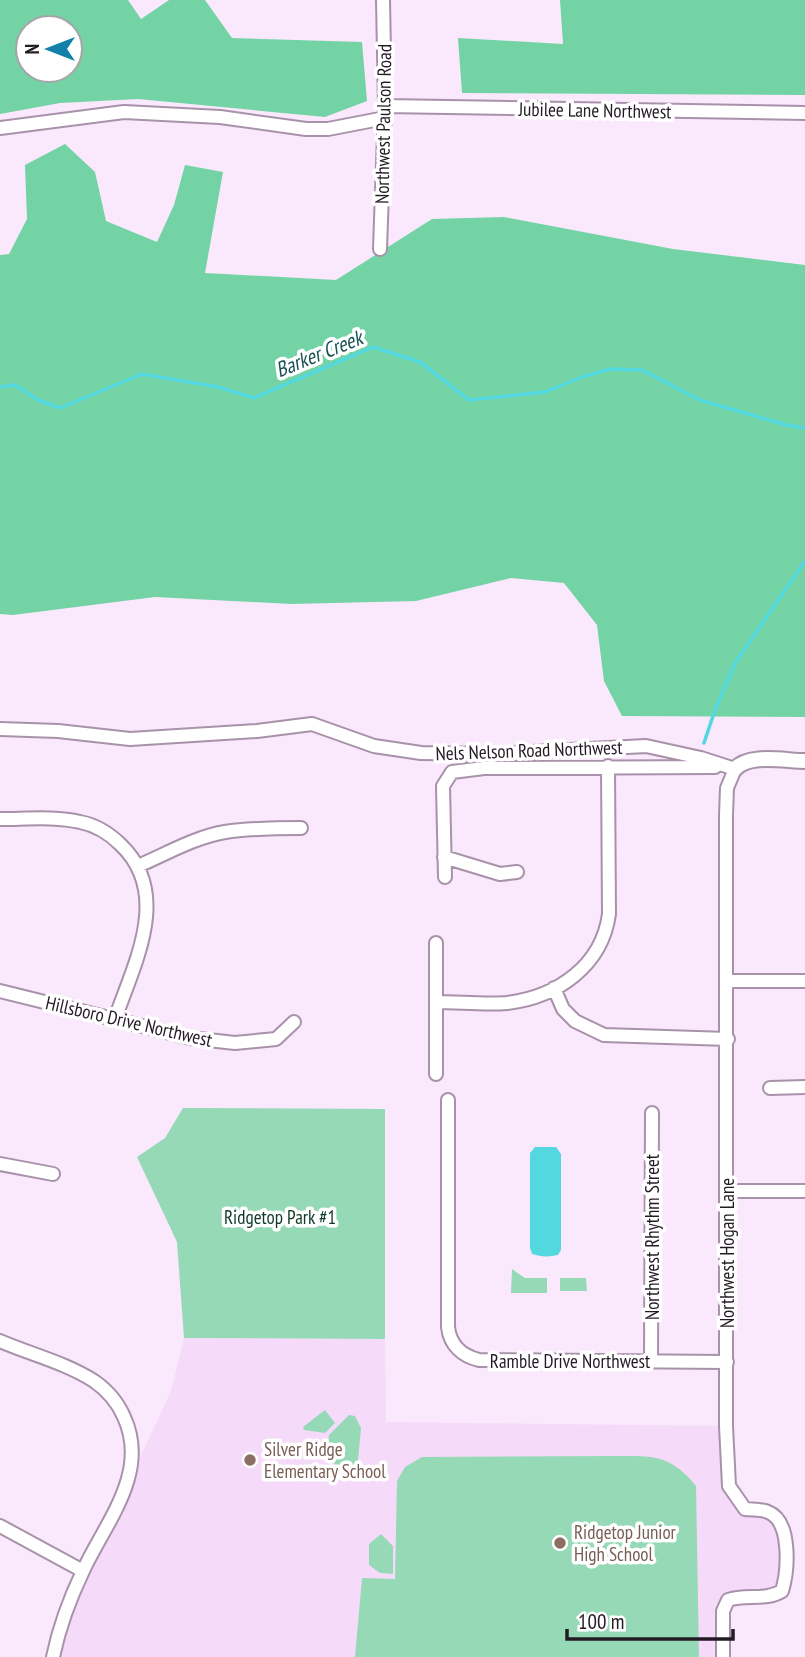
<svg xmlns="http://www.w3.org/2000/svg" width="805" height="1657" font-family="'PT Sans Narrow',sans-serif">
	<style>
		.built { fill: #f6daf9 }
		.green { fill: #96d9b7 }
		.forest { fill: #73d3a5; fill-rule: evenodd }
		.water { fill: #54d8e0 }
		.lines { fill: none; stroke-linecap: round; stroke-linejoin: round }
		.stream { stroke: #54d8e0; stroke-width: 3.5 }
		.minor-casing { stroke: #a892aa; stroke-width: 16 }
		.tertiary-casing { stroke: #a892aa; stroke-width: 18 }
		.minor { stroke: #fff; stroke-width: 12 }
		.tertiary { stroke: #fff; stroke-width: 14 }
		.education-dot { fill: #8d6e63; stroke: #fff; stroke-width: 2.5 }
		.labels { text-anchor: middle; stroke-width: 7; stroke-linejoin: round; paint-order: stroke }
		.street-label { font-size: 19px; fill: #231b24; stroke: #fff }
		.park-label { font-size: 19px; fill: #0f3a27; stroke: #fff }
		.education-label { font-size: 19px; fill: #785e54; stroke: #fff; text-anchor: start }
		.water-label { font-size: 21px; font-style: italic; fill: #175054; stroke: #fff }
	</style>
	<rect width="100%" height="100%" fill="#fae8fc"/>
	<path class="built" d="M184,1338l201,1 1,83 340,4 11,74 43,21 2,70 -54,9 -5,57h-670l4,-20 114,-246z"/>
	<path class="green" d="M183,1108l202,1v230l-201,-1 -7,-96 -40,-85 28,-19z
		M512,1269l13,9h22v15h-36z
		M560,1278h26l1,13h-27z
		M325,1410l10,13 -10,10 -21,-3 -1,-3z
		M349,1415l6,1 6,12 -4,43 -9,9 -21,-26 2,-19z
		M617,1456c37,0 54,-1 79,30l3,171h-344l7,-79 33,1 2,-98 8,-14 17,-10z
		M381,1534l12,12v28l-13,-1 -11,-8v-21z"/>
	<path class="forest" d="M0,0h128l13,19 28,-19h36l27,38 130,4 5,59 -42,16 -187,-18 -78,4 -60,11zM28,28h42v42h-42z
		M560,0h245v95l-343,-2 -4,-55 105,6z
		M65,144l30,28 11,49 51,21 17,-37 11,-40 38,7 -18,101 131,7 96,-61 72,-2 169,32 132,16v452l-183,-1 -18,-35 -7,-56 -33,-42 -53,-5 -95,23 -124,3 -137,-7 -142,18 -13,-1v-359l9,-1 18,-35 -2,-54z"/>
	<path class="water" d="M535,1147h21l5,7v96l-3,5c-9,2 -17,2 -26,-1l-2,-6v-95z"/>
	<g class="lines">
		<path class="stream" d="M0,387l15,-2 23,15 22,8 82,-34 76,13 36,11 119,-51 47,15 49,38 76,-8 37,-15 28,-8 32,1 58,30 86,25 19,3
			M704,743l11,-33 20,-47 70,-102"/>
		<g class="minor-casing">
			<path id="minor" d="M385,106l420,7
				M0,128l124,-16 96,5 86,12h22l57,-11
				M380,249l5,-143 -2,-106
				M0,729l58,2 72,8 127,-8 55,-7 62,22 47,7 74,1 151,-8 55,12 34,11 -8,19 -1,27v611l3,60 16,23c7,1 17,0 23,3 24,9 20,59 14,79 -17,10 -36,3 -54,9l-5,11v46
				M0,819c26,0 55,-3 80,3 16,3 30,12 41,23 51,49 13,119 -6,174
				M444,857l56,17 17,-2
				M138,866c28,-12 57,-29 87,-34 25,-4 51,-4 76,-4
				M445,877l-2,-91 9,-14 32,-4 231,-1
				M727,981h78
				M554,988l9,21 12,12 29,14 124,4
				M0,991l190,47 45,5 41,-4 18,-17
				M436,1002c24,0 48,3 71,1 50,-6 95,-37 102,-89l-1,-148
				M436,1074v-131
				M770,1088l35,-1
				M448,1100v227c2,18 14,29 31,33l248,2
				M0,1164l53,10
				M726,1191h79
				M0,1341c30,13 66,22 94,40 13,9 24,22 30,36 26,56 -19,106 -41,154 -13,27 -24,57 -30,86
				M651,1361l1,-248
				M0,1526l83,45"/>
		</g>
		<g class="tertiary-casing">
			<path id="tertiary" d="M735,769c14,-16 50,-8 70,-8"/>
		</g>
		<use href="#minor" class="minor"/>
		<use href="#tertiary" class="tertiary"/>
	</g>
	<g class="education-dot">
		<circle cx="250" cy="1460" r="7"/>
		<circle cx="560" cy="1543" r="7"/>
	</g>
	<g class="labels">
		<g class="street-label">
			<text transform="translate(595 110) rotate(1)" y="7">Jubilee Lane Northwest</text>
			<text transform="translate(383 124) rotate(-89)" y="7">Northwest Paulson Road</text>
			<text transform="translate(529 750) rotate(-2)" y="7">Nels Nelson Road Northwest</text>
			<text transform="translate(129 1021) rotate(13)" y="7">Hillsboro Drive Northwest</text>
			<text transform="translate(652 1237) rotate(-90)" y="7">Northwest Rhythm Street</text>
			<text transform="translate(727 1253) rotate(-90)" y="7">Northwest Hogan Lane</text>
			<text x="570" y="1368">Ramble Drive Northwest</text>
		</g>
		<g class="park-label">
			<text x="280" y="1224">Ridgetop Park #1</text>
		</g>
		<g class="education-label">
			<text x="264" y="1456">Silver Ridge<tspan x="264" dy="22">Elementary School</tspan></text>
			<text x="574" y="1539">Ridgetop Junior<tspan x="574" dy="22">High School</tspan></text>
		</g>
		<g class="water-label">
			<text transform="translate(319 354) rotate(-22)" y="7">Barker Creek</text>
		</g>
	</g>
	<g transform="translate(49 49) rotate(270)"><circle r="33" fill="#ffffff" stroke="#a7a4a7" stroke-width="2"/>
	<path d="M0-5L12 26L0 18L-12 26Z" fill="#1181a9"/>
	<text y="-10" font-size="19" font-weight="bold" text-anchor="middle" fill="#231b24">N</text>
	</g>
	<path d="M567 1629v10h166v-10" fill="none" stroke="#231b24" stroke-width="3.5"/>
	<text x="578" y="1629" font-size="21" fill="#231b24" stroke="#ffffff" stroke-width="5" paint-order="stroke">100 m</text>
</svg>
